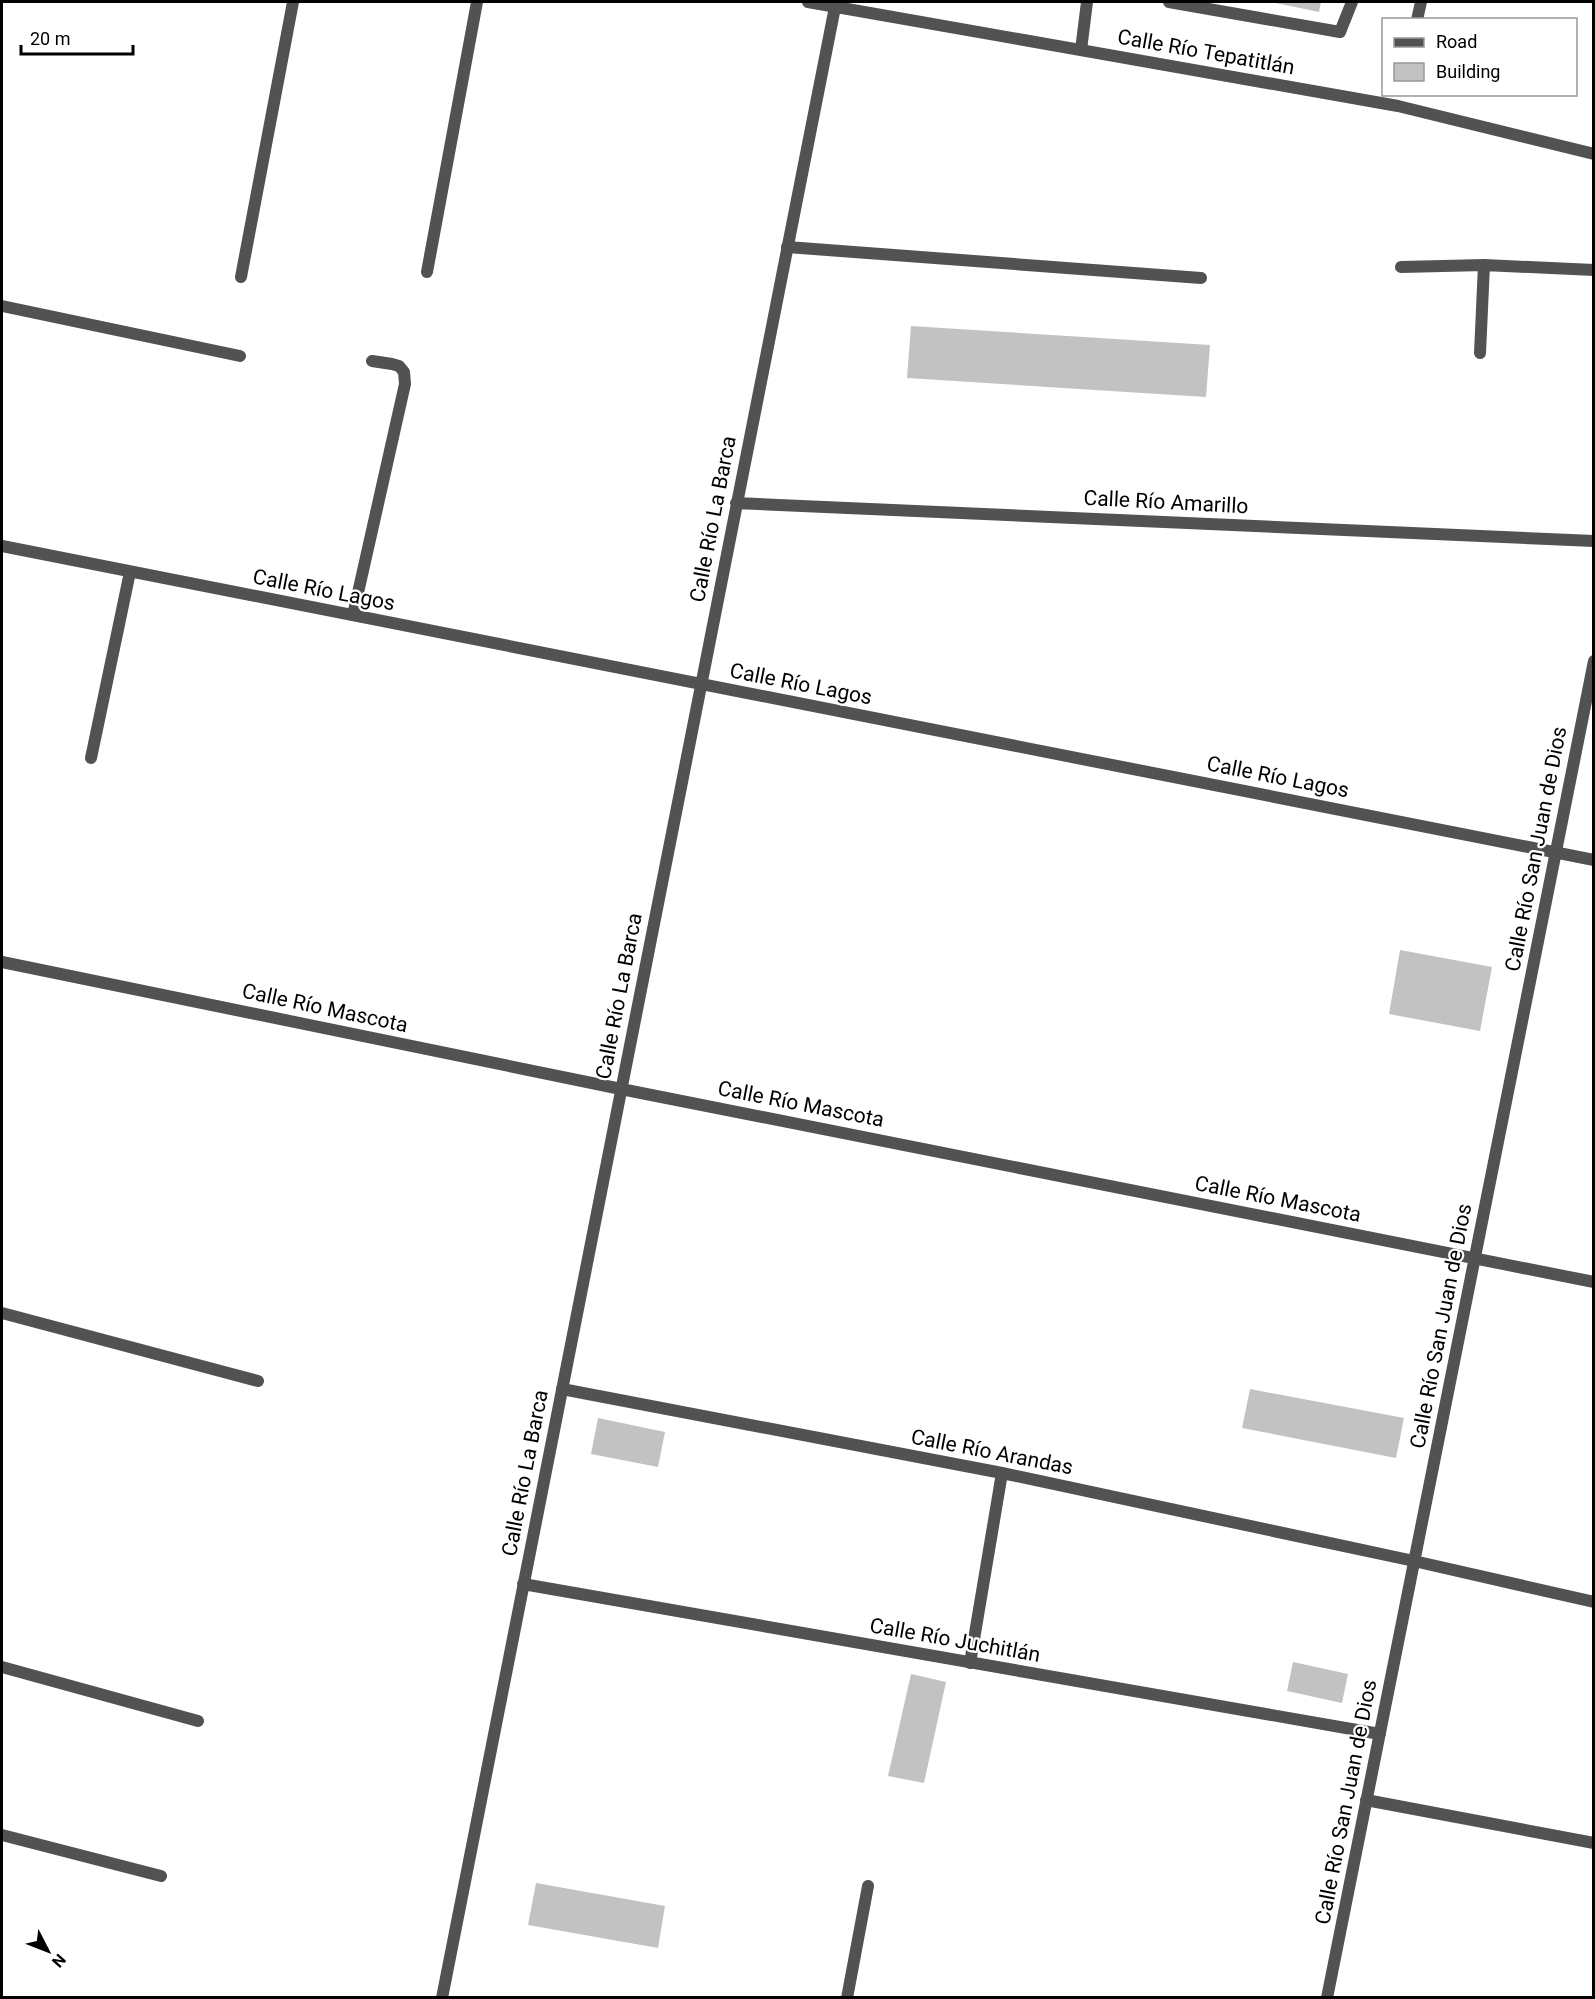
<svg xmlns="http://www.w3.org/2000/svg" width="1595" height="1999" font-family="Roboto,sans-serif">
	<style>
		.building { fill: #c2c2c2 }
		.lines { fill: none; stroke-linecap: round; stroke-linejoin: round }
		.service { stroke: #525252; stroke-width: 12 }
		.pedestrian { stroke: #525252; stroke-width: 12 }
		.minor { stroke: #525252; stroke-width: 12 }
		.labels { text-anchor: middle; stroke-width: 4.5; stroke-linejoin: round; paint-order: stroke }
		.street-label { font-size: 21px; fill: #000; stroke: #fff }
	</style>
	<rect width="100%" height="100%" fill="#fff"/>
	<path class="building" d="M1271,2h50l-2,10z
		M911,326l299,19 -4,52 -299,-19z
		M1400,950l92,17 -12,64 -91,-17z
		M1250,1389l154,29 -8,40 -154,-30z
		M598,1418l67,14 -7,35 -67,-13z
		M1293,1662l55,12 -6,29 -55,-12z
		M911,1674l35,8 -22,101 -36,-7z
		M536,1883l129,23 -7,42 -130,-23z"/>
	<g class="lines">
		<path class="service" d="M787,247l414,31
			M91,758l39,-186"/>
		<path class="pedestrian" d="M562,1389l440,84 412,88
			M970,1663l32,-190"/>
		<path class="minor" d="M808,2l590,104 196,48
			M1169,2l171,30 12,-30
			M1417,20l4,-18
			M1081,50l6,-48
			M1401,267l83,-2 110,5
			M427,272l50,-270
			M241,277l52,-275
			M2,306l238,50
			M1480,353l4,-88
			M736,503l858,38
			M2,546l1592,314
			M353,615l52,-231 -1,-12 -5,-6 -7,-2 -20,-3
			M2,962l619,127 973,193
			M2,1313l256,68
			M1414,1561l180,41
			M523,1584l857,150
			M2,1667l196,54
			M1366,1800l228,43
			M2,1835l159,41
			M442,1998l394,-1996
			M847,1998l21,-112
			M1327,1998l267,-1337"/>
	</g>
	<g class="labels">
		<g class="street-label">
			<text transform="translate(1206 52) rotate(10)" y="7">Calle Río Tepatitlán</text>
			<text transform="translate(1166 502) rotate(3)" y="7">Calle Río Amarillo</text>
			<text transform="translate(713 519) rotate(-79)" y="7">Calle Río La Barca</text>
			<text transform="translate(324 590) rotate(11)" y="7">Calle Río Lagos</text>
			<text transform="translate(801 684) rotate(11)" y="7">Calle Río Lagos</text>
			<text transform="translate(1278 777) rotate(11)" y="7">Calle Río Lagos</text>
			<text transform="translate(1536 849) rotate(-79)" y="7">Calle Río San Juan de Dios</text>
			<text transform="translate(619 996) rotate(-79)" y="7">Calle Río La Barca</text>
			<text transform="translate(325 1008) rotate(12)" y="7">Calle Río Mascota</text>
			<text transform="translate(801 1104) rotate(11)" y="7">Calle Río Mascota</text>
			<text transform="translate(1278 1199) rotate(11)" y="7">Calle Río Mascota</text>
			<text transform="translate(1441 1326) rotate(-79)" y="7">Calle Río San Juan de Dios</text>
			<text transform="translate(992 1452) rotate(11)" y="7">Calle Río Arandas</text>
			<text transform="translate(525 1473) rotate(-79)" y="7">Calle Río La Barca</text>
			<text transform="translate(955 1640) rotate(10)" y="7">Calle Río Juchitlán</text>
			<text transform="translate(1346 1802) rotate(-79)" y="7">Calle Río San Juan de Dios</text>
		</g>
	</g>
	<rect width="1595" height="1999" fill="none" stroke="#000000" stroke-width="6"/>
	<rect x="1382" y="18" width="195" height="78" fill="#ffffff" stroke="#999999" stroke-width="1.5"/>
	<rect x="1394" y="38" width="30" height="9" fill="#525252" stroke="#999999" stroke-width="1.5"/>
	<text x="1436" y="48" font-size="18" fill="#000000">Road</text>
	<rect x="1394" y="63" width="30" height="18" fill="#c2c2c2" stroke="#999999" stroke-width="1.5"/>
	<text x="1436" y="78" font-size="18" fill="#000000">Building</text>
	<g transform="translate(48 1951) rotate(132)" stroke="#ffffff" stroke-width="4.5" paint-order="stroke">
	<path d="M0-4.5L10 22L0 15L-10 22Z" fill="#000000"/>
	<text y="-9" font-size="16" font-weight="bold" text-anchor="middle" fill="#000000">N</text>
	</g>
	<path d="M21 45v9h112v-9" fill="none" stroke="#000000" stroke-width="3"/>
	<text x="30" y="45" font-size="18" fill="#000000" stroke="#ffffff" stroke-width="4.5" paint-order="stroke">20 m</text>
</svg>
